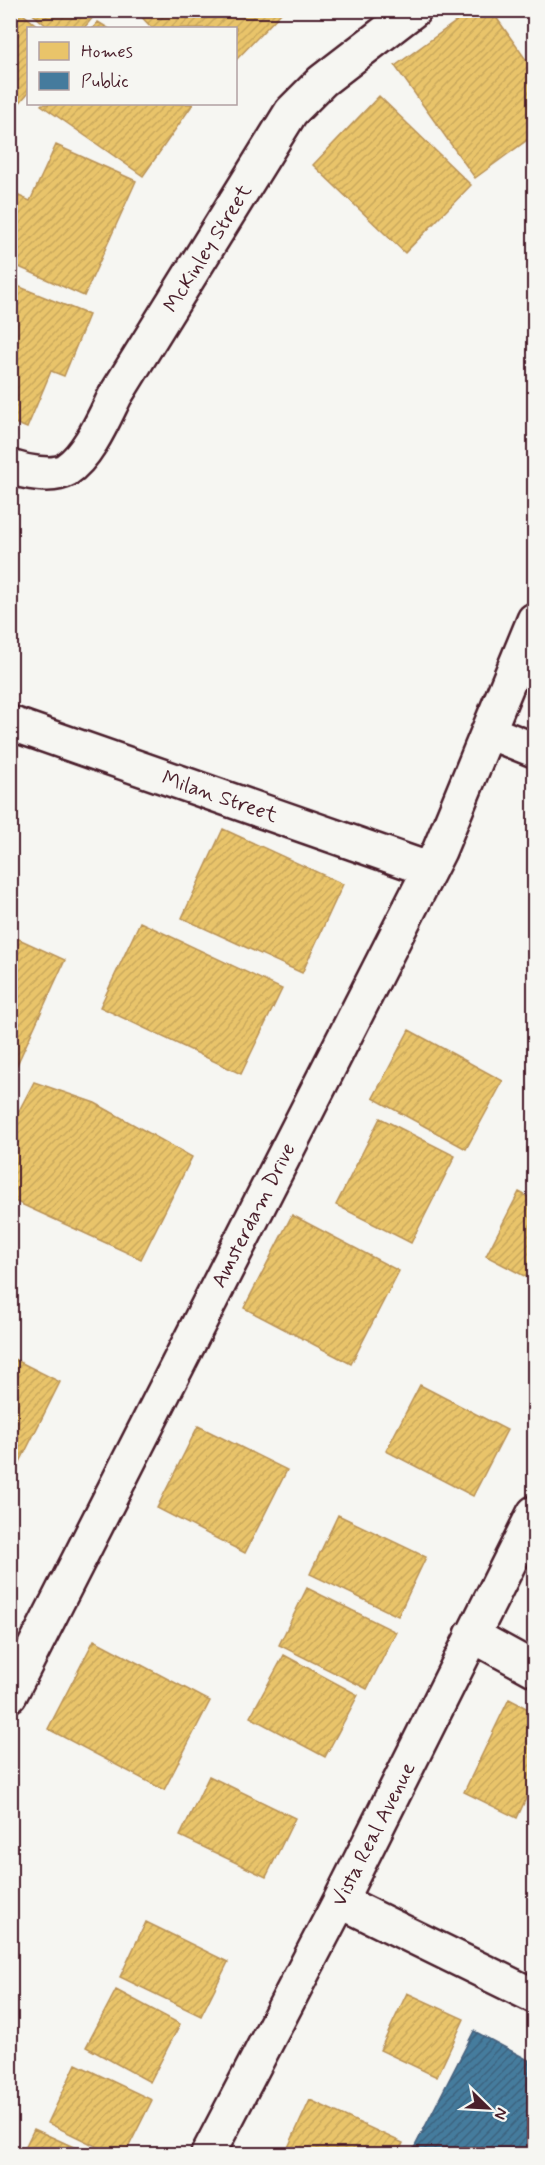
<svg xmlns="http://www.w3.org/2000/svg" width="545" height="2165" font-family="Mynerve,sans-serif">
	<style>
		.homes { fill: url(#homes-hatch); stroke: #b99257; stroke-width: 1.5 }
		.public { fill: url(#public-hatch); stroke: #465f7b; stroke-width: 1.5 }
		.lines { fill: none; stroke-linecap: round; stroke-linejoin: round }
		.minor-casing { stroke: #4a1f2b; stroke-width: 38 }
		.minor { stroke: #f6f6f2; stroke-width: 33 }
		.labels { text-anchor: middle; stroke-width: 6; stroke-linejoin: round; paint-order: stroke }
		.street-label { font-size: 21px; fill: #4a1f2b; stroke: #f6f6f2 }
	</style>
	<defs>
		<pattern id="homes-hatch" width="6" height="6" patternUnits="userSpaceOnUse" patternTransform="scale(1.5)"><rect width="6" height="6" fill="#e9c46a"/><path d="M-1 1l2-2M0 6l6-6M5 7l2-2" fill="none" stroke="#c9a85c"/></pattern>
		<pattern id="public-hatch" width="6" height="6" patternUnits="userSpaceOnUse" patternTransform="scale(1.5)"><rect width="6" height="6" fill="#457b9d"/><path d="M-1 1l2-2M0 6l6-6M5 7l2-2" fill="none" stroke="#3c6480"/></pattern>
	</defs>
	<rect width="100%" height="100%" fill="#f6f6f2"/>
	<filter id="ink" filterUnits="userSpaceOnUse"><feTurbulence type="fractalNoise" baseFrequency=".0167" numOctaves="2"/><feDisplacementMap in="SourceGraphic" scale="12" xChannelSelector="R" yChannelSelector="G"/><feConvolveMatrix kernelMatrix="1 2 1 2 8 2 1 2 1" color-interpolation-filters="sRGB"/></filter>
	<g filter="url(#ink)">
		<path class="homes" d="M10,10h8l22,18h-12v65l-18,21z
			M28,10h71l-15,18h-35z
			M135,10h149l-48,50v-32h-84z
			M472,10h19l43,61v64l-59,43 -80,-112z
			M98,22l10,6h-15z
			M379,96l92,89 -66,68 -92,-88z
			M42,104h151l-50,72 -102,-71z
			M56,145l80,36 -52,115 -74,-33v-71l20,9z
			M10,283l79,32 -25,61 -13,-5 -24,57 -17,-7z
			M223,829l120,55 -41,89 -120,-55z
			M140,922l142,67 -41,85 -141,-67z
			M10,935l55,25 -55,120z
			M409,1030l94,51 -37,68 -93,-51z
			M34,1082l61,21 97,54 -51,102 -131,-60v-71z
			M380,1118l75,38 -44,87 -75,-38z
			M519,1192l15,8v81l-48,-25z
			M292,1215l107,56 -48,93 -107,-56z
			M10,1357l50,25 -49,98h-1z
			M420,1385l87,45 -34,66 -87,-45z
			M198,1426l89,44 -42,83 -88,-45z
			M338,1515l88,42 -28,59 -88,-42z
			M307,1588l89,44 -29,57 -88,-44z
			M94,1640l116,61 -46,89 -116,-61z
			M284,1655l74,40 -33,62 -75,-40z
			M509,1699l25,13v69l-17,37 -53,-26z
			M209,1776l86,42 -29,59 -86,-41z
			M534,1806v19l-7,-4z
			M146,1922l82,40 -27,54 -81,-39z
			M116,1990l64,34 -30,58 -64,-35z
			M407,1993l57,26 -27,58 -57,-27z
			M76,2064l76,36 -27,54h-13l-64,-31z
			M310,2100l93,43 -5,11h-113z
			M34,2129l55,25h-67z"/>
		<path class="public" d="M474,2031l60,32v75l-8,16h-115z"/>
		<g class="lines">
			<g class="minor-casing">
				<path id="minor" d="M10,467c15,5 42,11 56,3 22,-14 38,-52 49,-74l176,-284 31,-31 92,-71
					M10,723l418,146
					M489,732l45,18
					M472,1635l62,34
					M10,1695l429,-844 95,-231
					M340,1901l194,95
					M208,2154l132,-253 194,-388"/>
			</g>
			<use href="#minor" class="minor"/>
		</g>
	</g>
	<g class="labels">
		<g class="street-label">
			<text transform="translate(207 248) rotate(-58)" y="7">McKinley Street</text>
			<text transform="translate(220 796) rotate(19)" y="7">Milan Street</text>
			<text transform="translate(253 1215) rotate(-63)" y="7">Amsterdam Drive</text>
			<text transform="translate(373 1834) rotate(-63)" y="7">Vista Real Avenue</text>
		</g>
	</g>
	<rect width="545" height="2165" fill="none" stroke="#f6f6f2" stroke-width="36"/>
	<rect x="18" y="18" width="509" height="2129" fill="none" stroke="#4a1f2b" stroke-width="2" filter="url(#ink)"/>
	<rect x="27" y="27" width="210" height="78" fill="#f6f6f2" stroke="#b1a0a2" stroke-width="1.5"/>
	<rect x="39" y="42" width="30" height="18" fill="#e9c46a" stroke="#b1a0a2" stroke-width="1.5"/>
	<text x="81" y="57" font-size="18" fill="#4a1f2b">Homes</text>
	<rect x="39" y="72" width="30" height="18" fill="#457b9d" stroke="#b1a0a2" stroke-width="1.5"/>
	<text x="81" y="87" font-size="18" fill="#4a1f2b">Public</text>
	<g transform="translate(488 2108) rotate(114)" stroke="#f6f6f2" stroke-width="4.5" paint-order="stroke">
	<path d="M0-4.5L10 22L0 15L-10 22Z" fill="#4a1f2b"/>
	<text y="-9" font-size="16" font-weight="bold" text-anchor="middle" fill="#4a1f2b">N</text>
	</g>
</svg>
